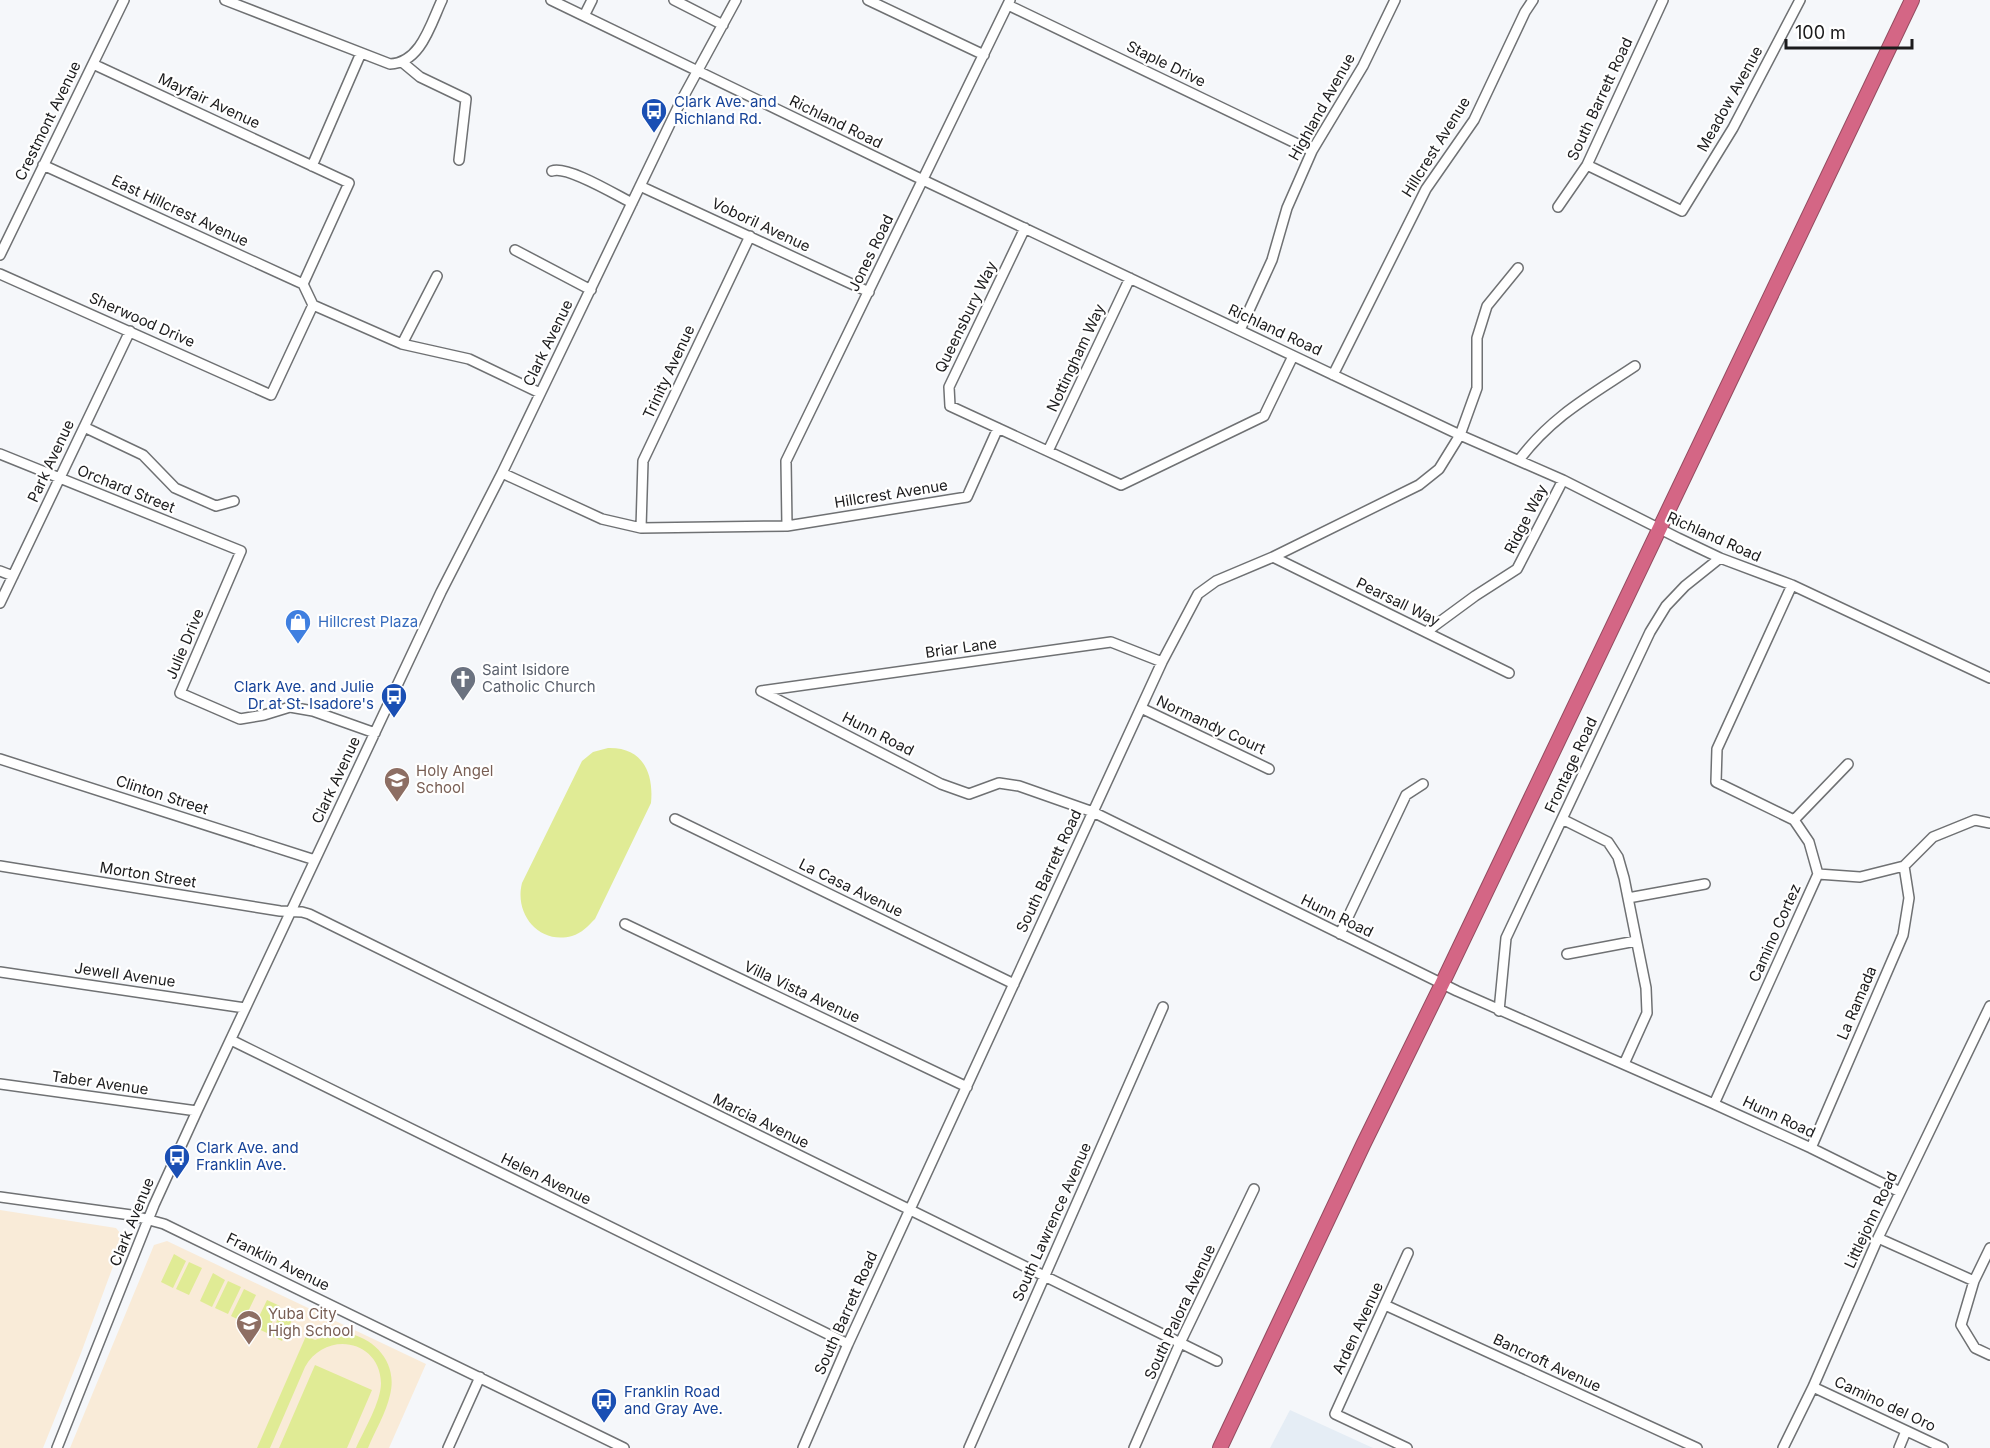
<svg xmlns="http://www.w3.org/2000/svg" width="1990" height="1448" font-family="Inter,sans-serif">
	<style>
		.built { fill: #e5edf5 }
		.education { fill: #f9ebd8 }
		.green { fill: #e0eb95 }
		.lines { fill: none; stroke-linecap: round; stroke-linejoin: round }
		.minor-casing { stroke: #6f7173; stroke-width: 12 }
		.highway-casing { stroke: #934c60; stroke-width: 16 }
		.minor { stroke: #fff; stroke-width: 9 }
		.highway { stroke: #d46685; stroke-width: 14 }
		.labels { text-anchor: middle; stroke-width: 4.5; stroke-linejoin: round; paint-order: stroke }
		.street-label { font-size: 15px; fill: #1b1b1c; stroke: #fff }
		.transit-label { font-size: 15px; fill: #164399; stroke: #fff; text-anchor: start }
		.shop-label { font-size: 15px; fill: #366cbe; stroke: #fff; text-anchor: start }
		.worship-label { font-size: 15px; fill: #5b616d; stroke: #fff; text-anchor: start }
		.education-label { font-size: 15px; fill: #785e54; stroke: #fff; text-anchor: start }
	</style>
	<rect width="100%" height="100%" fill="#f5f7fa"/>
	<path class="built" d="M1290,1410l83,38h-103z"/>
	<path class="education" d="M0,1210l116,18 5,6 1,8 -41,111 -38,95h-43z
		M167,1241l259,123 -37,84h-319l84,-203z"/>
	<path class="green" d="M608,748c34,-1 46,24 43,55l-56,116c-7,7 -13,14 -23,17 -33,9 -58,-22 -50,-53l60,-122 11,-9z
		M174,1254l12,7 -13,27 -12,-6z
		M189,1262l13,6 -13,27 -13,-6z
		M213,1273l12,7 -13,27 -12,-6z
		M228,1281l13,6 -13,27 -13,-6z
		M244,1289l12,6 -13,27 -12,-6z
		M267,1300l13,6 -13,27 -13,-6z
		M283,1308l12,6 -13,27 -12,-6z
		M346,1333c30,5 52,31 44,62 -4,18 -15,36 -22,53h-12c8,-18 25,-46 25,-65 -1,-44 -56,-53 -76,-16l-35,81h-13l49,-112 9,4 15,-6z
		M315,1365l57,25 -25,58h-68z"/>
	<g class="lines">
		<g class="minor-casing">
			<path id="minor" d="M225,0l165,64c31,-1 41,-41 52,-64
				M551,0l372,180 537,255 103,45 115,58 42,20 72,27 198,93
				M674,0l49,25
				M868,0l116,55
				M1008,5l304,146
				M584,16l8,-16
				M402,62l18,15 46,22 -7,61
				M43,165l260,119
				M1587,165l95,46 51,-83 67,-128
				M312,166l49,-113
				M552,171c15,-6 64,24 80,32
				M640,186l229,106
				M1558,207l29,-42 76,-165
				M1025,228l-76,159 1,19 171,79 143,-69 29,-60
				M515,250l76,40
				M0,255l124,-255
				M0,274l271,121 42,-90 -10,-21 46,-101 -256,-119
				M313,305l89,39 67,15 71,34
				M1240,330l32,-70 15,-52 25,-57 51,-85 32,-66
				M402,344l35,-68
				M1333,375l93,-186 48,-69 51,-108 8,-12
				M84,427l59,28 32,33 41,18 18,-5
				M1048,451l82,-173
				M0,454l241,97 -61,142 60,26 24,-4 26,-8 23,4 62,22
				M1519,460c33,-44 71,-64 116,-94
				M502,473l100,46 39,9 146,-2 180,-29 31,-69
				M787,526l-1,-65 224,-461
				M641,528l2,-67 107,-225
				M1273,557l236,116
				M0,571l13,5
				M0,603l130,-272
				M1426,632l49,-36 42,-27 46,-89
				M761,691l180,93 28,10 30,-11 20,3 74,26 364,179 257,113 97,44 89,44
				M761,691l350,-49 51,20
				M1141,708l128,61
				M0,759l315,101
				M675,819l339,165
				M1562,819l46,23 10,15 6,21 22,110 1,25 -23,51
				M1794,820l54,-56
				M0,866l280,45 22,1 7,2 908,447
				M1818,874l42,3 44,-11 29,-29 42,-17 15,3
				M1628,898l77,-14
				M625,924l342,163
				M1340,934l66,-139 17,-11
				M1567,954l69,-13
				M0,972l245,36
				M1499,1011l7,-73 144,-306 16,-26 19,-20 35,-28
				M231,1040l617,304
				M0,1084l197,27
				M1714,1104l104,-230 -9,-32 -15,-22 -78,-38 1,-33 75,-164
				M1811,1148l92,-213 6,-37 -5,-32
				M0,1197l131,18 33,9 460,224
				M1878,1238l96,43
				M1990,1248l-16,33 -13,44 14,23 15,7
				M1385,1305l312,143
				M1813,1387l130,61
				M57,1448l97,-243 43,-94 244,-519 61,-119 178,-370 56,-103
				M448,1448l32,-71
				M803,1448l45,-104 314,-682 36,-68 18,-13 57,-24 146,-72 20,-16 21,-34 17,-47v-50l10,-32 31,-38
				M969,1448l194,-441
				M1134,1448l46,-105 74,-154
				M1407,1448l-72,-34 73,-161
				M1783,1448l30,-61 65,-149 112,-232
				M1899,1448l7,-17"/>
		</g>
		<g class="highway-casing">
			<path id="highway" d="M1220,1448l143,-303 79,-161 470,-984"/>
		</g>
		<use href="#minor" class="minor"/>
		<use href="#highway" class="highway"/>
	</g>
	<defs>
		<g id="bus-pin" transform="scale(1.35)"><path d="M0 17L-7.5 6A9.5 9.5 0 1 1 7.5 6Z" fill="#1a4fb4" stroke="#fff"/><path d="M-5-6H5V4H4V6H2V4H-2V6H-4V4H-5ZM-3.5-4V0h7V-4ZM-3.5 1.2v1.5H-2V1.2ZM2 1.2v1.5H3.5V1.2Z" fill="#fff"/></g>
		<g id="shop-pin" transform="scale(1.35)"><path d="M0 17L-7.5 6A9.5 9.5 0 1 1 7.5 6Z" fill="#3f7fe0" stroke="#fff"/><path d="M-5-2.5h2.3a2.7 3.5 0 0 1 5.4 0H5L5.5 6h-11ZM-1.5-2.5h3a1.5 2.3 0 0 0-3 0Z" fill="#fff"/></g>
		<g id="church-pin" transform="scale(1.35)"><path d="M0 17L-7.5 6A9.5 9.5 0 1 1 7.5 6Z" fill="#6b7280" stroke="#fff"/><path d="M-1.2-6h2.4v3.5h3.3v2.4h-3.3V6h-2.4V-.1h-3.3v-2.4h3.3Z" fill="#fff"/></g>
		<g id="school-pin" transform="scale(1.35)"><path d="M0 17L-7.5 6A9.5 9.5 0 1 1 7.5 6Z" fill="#8d6e63" stroke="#fff"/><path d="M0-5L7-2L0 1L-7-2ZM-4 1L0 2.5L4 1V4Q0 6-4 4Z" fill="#fff"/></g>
	</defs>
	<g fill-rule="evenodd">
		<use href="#bus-pin" x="654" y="111"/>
		<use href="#shop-pin" x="298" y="622"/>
		<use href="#church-pin" x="463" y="679"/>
		<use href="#bus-pin" x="394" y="696"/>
		<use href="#school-pin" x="397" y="780"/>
		<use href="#bus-pin" x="177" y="1157"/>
		<use href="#school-pin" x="249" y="1323"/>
		<use href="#bus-pin" x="604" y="1401"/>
	</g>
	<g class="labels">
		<g class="street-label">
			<text transform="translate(1166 64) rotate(26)" y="5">Staple Drive</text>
			<text transform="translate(1600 99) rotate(-65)" y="5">South Barrett Road</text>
			<text transform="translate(1730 99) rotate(-61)" y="5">Meadow Avenue</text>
			<text transform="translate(209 101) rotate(25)" y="5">Mayfair Avenue</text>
			<text transform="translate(1322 107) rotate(-61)" y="5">Highland Avenue</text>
			<text transform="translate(48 121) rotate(-64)" y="5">Crestmont Avenue</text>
			<text transform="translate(836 122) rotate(26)" y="5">Richland Road</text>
			<text transform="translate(1436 147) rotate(-58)" y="5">Hillcrest Avenue</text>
			<text transform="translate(180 211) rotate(25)" y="5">East Hillcrest Avenue</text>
			<text transform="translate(761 225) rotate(25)" y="5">Voboril Avenue</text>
			<text transform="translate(871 253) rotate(-64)" y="5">Jones Road</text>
			<text transform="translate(966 317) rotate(-64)" y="5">Queensbury Way</text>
			<text transform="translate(142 320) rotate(24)" y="5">Sherwood Drive</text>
			<text transform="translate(1275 330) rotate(25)" y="5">Richland Road</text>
			<text transform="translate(548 343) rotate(-64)" y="5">Clark Avenue</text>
			<text transform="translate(1076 358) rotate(-65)" y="5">Nottingham Way</text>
			<text transform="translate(669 372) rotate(-65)" y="5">Trinity Avenue</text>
			<text transform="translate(51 461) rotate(-65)" y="5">Park Avenue</text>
			<text transform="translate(126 489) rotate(22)" y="5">Orchard Street</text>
			<text transform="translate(891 494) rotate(-9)" y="5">Hillcrest Avenue</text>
			<text transform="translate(1526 519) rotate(-63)" y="5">Ridge Way</text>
			<text transform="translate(1714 537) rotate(24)" y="5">Richland Road</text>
			<text transform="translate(1398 602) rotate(26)" y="5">Pearsall Way</text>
			<text transform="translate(185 644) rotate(-67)" y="5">Julie Drive</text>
			<text transform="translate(961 648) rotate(-8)" y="5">Briar Lane</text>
			<text transform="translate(1211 725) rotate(25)" y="5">Normandy Court</text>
			<text transform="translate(878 734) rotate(27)" y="5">Hunn Road</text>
			<text transform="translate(1571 765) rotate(-65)" y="5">Frontage Road</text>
			<text transform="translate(336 780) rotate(-65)" y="5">Clark Avenue</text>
			<text transform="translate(162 795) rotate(18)" y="5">Clinton Street</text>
			<text transform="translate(1049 871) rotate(-65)" y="5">South Barrett Road</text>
			<text transform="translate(148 875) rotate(9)" y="5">Morton Street</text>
			<text transform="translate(851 888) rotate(26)" y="5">La Casa Avenue</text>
			<text transform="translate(1337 916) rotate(26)" y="5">Hunn Road</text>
			<text transform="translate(1775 933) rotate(-66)" y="5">Camino Cortez</text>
			<text transform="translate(125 975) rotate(8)" y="5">Jewell Avenue</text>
			<text transform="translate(802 992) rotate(25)" y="5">Villa Vista Avenue</text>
			<text transform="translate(1857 1003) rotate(-67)" y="5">La Ramada</text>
			<text transform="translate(100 1083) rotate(8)" y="5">Taber Avenue</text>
			<text transform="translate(1779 1117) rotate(25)" y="5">Hunn Road</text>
			<text transform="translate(761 1121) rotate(26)" y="5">Marcia Avenue</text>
			<text transform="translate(546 1179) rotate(26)" y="5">Helen Avenue</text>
			<text transform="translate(1871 1220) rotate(-65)" y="5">Littlejohn Road</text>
			<text transform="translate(132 1222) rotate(-68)" y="5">Clark Avenue</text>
			<text transform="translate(1052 1222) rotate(-66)" y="5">South Lawrence Avenue</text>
			<text transform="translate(278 1262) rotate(26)" y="5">Franklin Avenue</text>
			<text transform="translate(1180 1312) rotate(-65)" y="5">South Palora Avenue</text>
			<text transform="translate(846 1313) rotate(-66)" y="5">South Barrett Road</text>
			<text transform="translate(1358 1328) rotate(-65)" y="5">Arden Avenue</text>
			<text transform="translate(1547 1363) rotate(25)" y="5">Bancroft Avenue</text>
			<text transform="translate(1885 1404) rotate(25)" y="5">Camino del Oro</text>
		</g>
		<g class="transit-label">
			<text x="674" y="107">Clark Ave. and<tspan x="674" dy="17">Richland Rd.</tspan></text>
			<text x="374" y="692" text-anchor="end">Clark Ave. and Julie<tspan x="374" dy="17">Dr at St. Isadore's</tspan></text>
			<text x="196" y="1153">Clark Ave. and<tspan x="196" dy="17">Franklin Ave.</tspan></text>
			<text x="624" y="1397">Franklin Road<tspan x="624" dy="17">and Gray Ave.</tspan></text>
		</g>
		<g class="shop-label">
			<text x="318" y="627">Hillcrest Plaza</text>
		</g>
		<g class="worship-label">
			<text x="482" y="675">Saint Isidore<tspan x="482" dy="17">Catholic Church</tspan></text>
		</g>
		<g class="education-label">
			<text x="416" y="776">Holy Angel<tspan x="416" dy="17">School</tspan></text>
			<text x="268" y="1319">Yuba City<tspan x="268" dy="17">High School</tspan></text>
		</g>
	</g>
	<path d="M1786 39v9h126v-9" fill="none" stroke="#1b1b1c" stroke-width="3"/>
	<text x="1795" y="39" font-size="18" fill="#1b1b1c" stroke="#ffffff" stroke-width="4.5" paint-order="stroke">100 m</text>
</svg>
